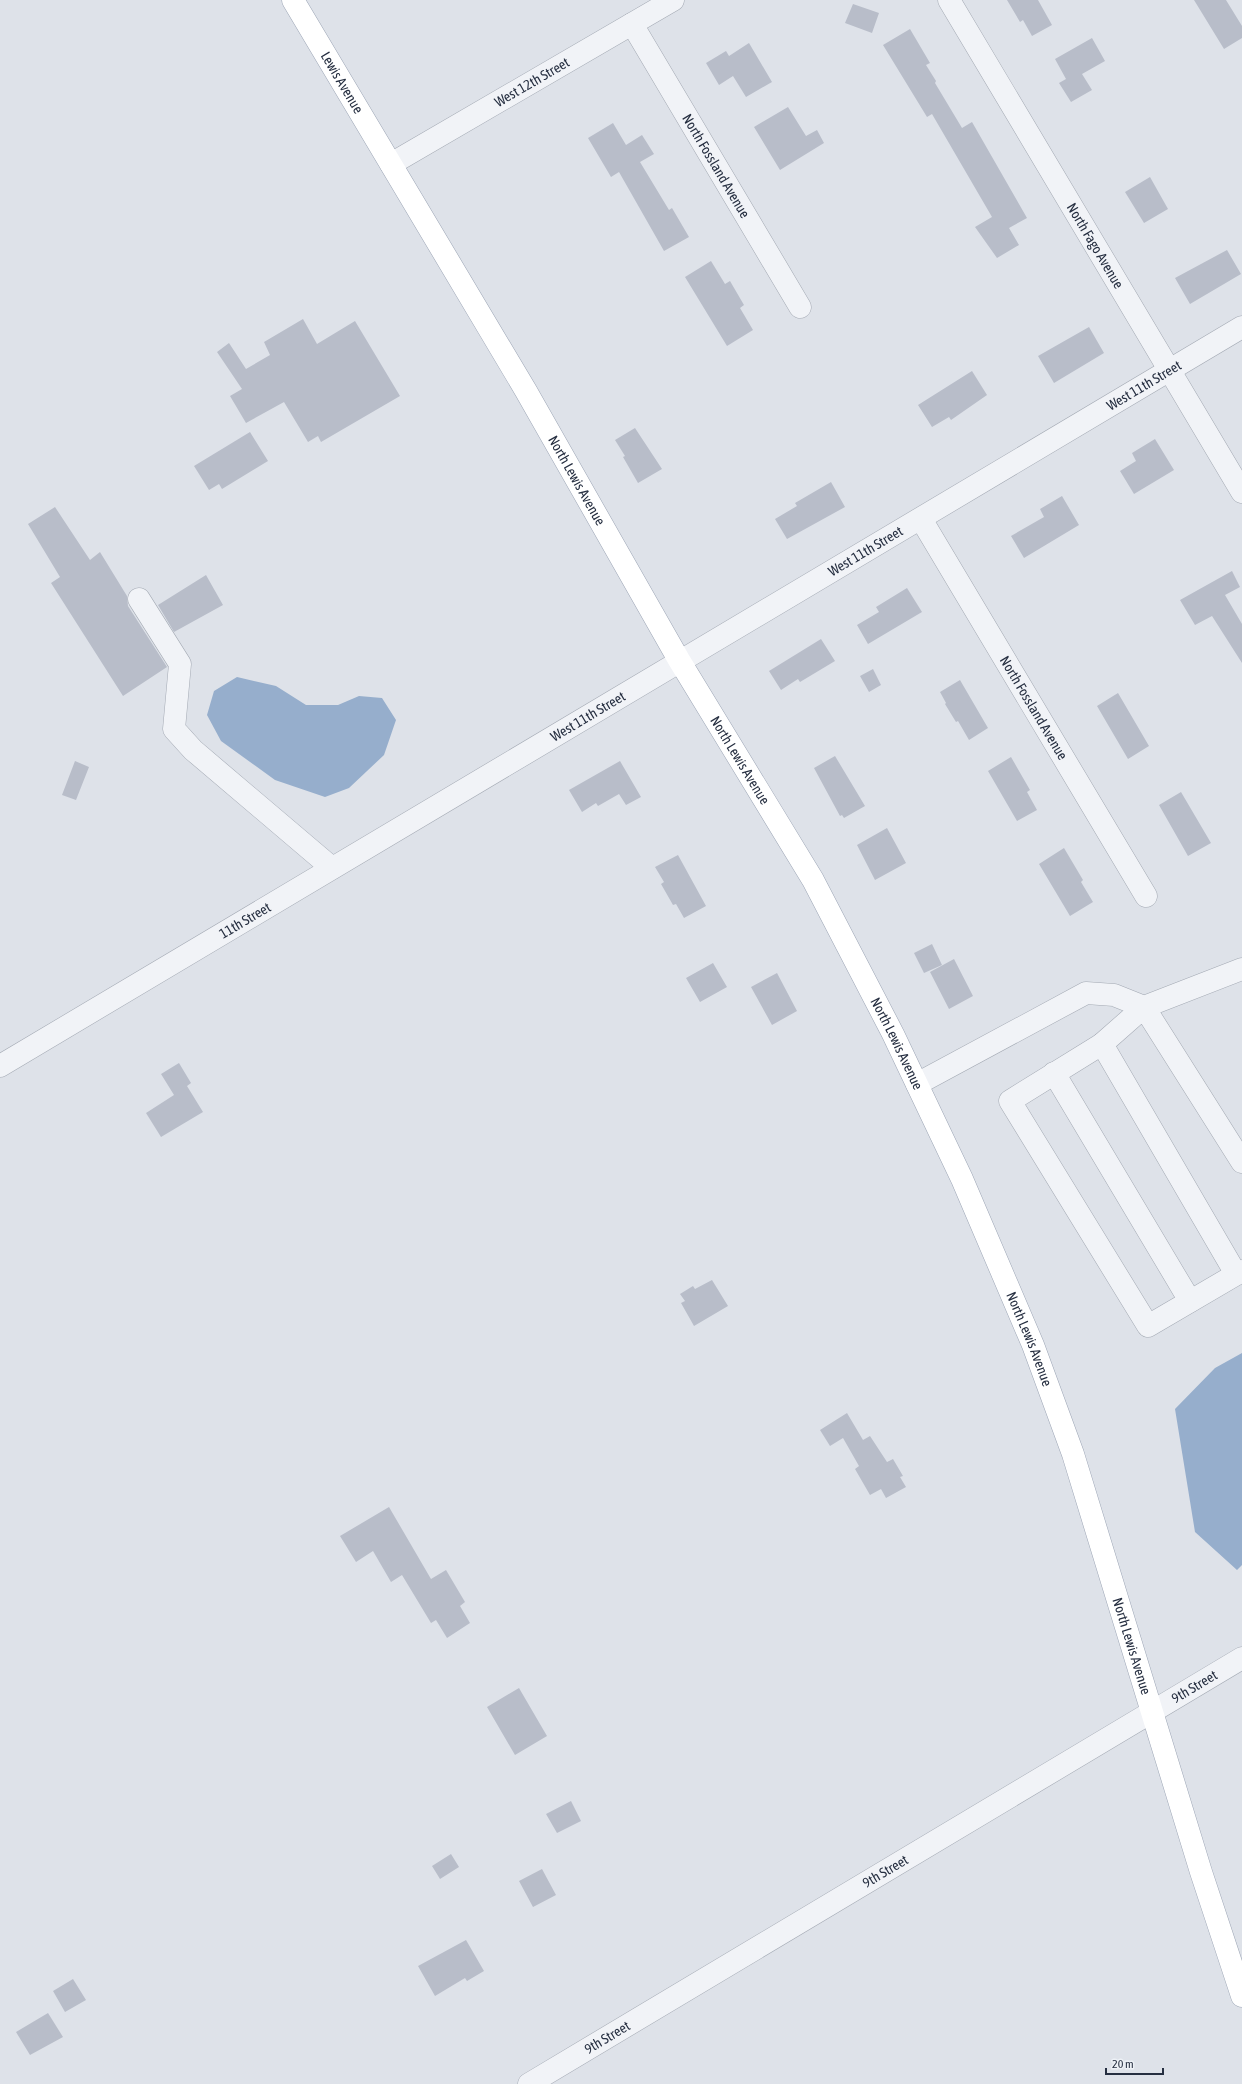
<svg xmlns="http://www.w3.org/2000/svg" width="1242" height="2084" font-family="'Asap Condensed',sans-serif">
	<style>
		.water { fill: #96aecc }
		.building { fill: #b8bdc9 }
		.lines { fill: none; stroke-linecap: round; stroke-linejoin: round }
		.minor-casing { stroke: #a3a9b3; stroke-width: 23 }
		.major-casing { stroke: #9ca5b5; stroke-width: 23 }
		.minor { stroke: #f1f3f7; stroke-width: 22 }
		.major { stroke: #fff; stroke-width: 22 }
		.labels { text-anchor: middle; stroke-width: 4; stroke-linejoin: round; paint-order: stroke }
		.street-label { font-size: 14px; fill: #262f41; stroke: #edf1f6 }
	</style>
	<rect width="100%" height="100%" fill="#dee2e9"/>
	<path class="water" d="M237,677l39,9 30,19h32l21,-9 23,2 14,22 -12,35 -35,33 -24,9 -50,-17 -54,-39 -14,-26 7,-24z
		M1242,1353v212l-5,5 -42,-38 -20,-123 40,-41z"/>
	<path class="building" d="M1007,0h31l14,25 -20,11 -9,-16 -3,2z
		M1194,0h32l16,26v12l-18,11z
		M853,4l26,9 -7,20 -27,-10z
		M910,29l20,34 -4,2 10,16 -1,2 27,45 10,-6 55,96 -18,10 10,17 -22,13 -22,-31 17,-10 -60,-103 -5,3 -44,-72z
		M1092,38l13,23 -23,13 10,16 -21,12 -12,-19 7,-4 -11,-20z
		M749,43l23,39 -26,15 -13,-21 -14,9 -13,-22 20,-12 3,5z
		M788,107l18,29 11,-6 7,13 -44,27 -26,-43z
		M613,123l13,22 16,-10 12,19 -14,8 29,48 3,-2 17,29 -25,14 -45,-79 -8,5 -23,-39z
		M1150,177l18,32 -24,14 -19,-31z
		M1227,250l14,24 -51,30 -15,-26z
		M711,261l14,23 5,-3 14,24 -4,3 13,22 -26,16 -42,-69z
		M303,319l14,25 38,-23 45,75 -79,46 -3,-6 -10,6 -24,-40 -38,21 -16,-27 12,-7 -25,-37 12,-9 17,26 24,-14 -6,-13z
		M1089,327l15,26 -50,30 -16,-27z
		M972,371l15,24 -36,25 -2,-3 -17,10 -14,-22z
		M635,428l27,41 -24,14 -15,-26 2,-1 -10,-16z
		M250,432l18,29 -46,28 -3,-5 -10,6 -15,-24z
		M1155,439l19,31 -40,24 -14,-23 16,-10 -4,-8z
		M831,482l14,25 -58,32 -12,-20 22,-13 -2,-3z
		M1062,496l17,29 -55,33 -13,-22 33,-19 -4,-8z
		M55,507l35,53 10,-8 27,44 1,10 39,61 -44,29 -72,-113 9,-6 -32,-53z
		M1232,571l8,16 -15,8 17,29v39l-30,-47 -17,9 -15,-25z
		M206,575l17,30 -49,27 -16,-27z
		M907,588l15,24 -54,32 -11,-19 22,-13 -3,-5z
		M821,639l14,22 -35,21 -2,-3 -17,11 -12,-19z
		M873,669l8,16 -12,7 -9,-16z
		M960,680l28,48 -19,12 -11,-19 -2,1 -11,-18 1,-1 -6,-11z
		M1118,693l31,53 -21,13 -31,-53z
		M835,756l30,50 -21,12 -2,-3 -2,1 -26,-48z
		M1011,757l19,33 -3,2 10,18 -20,11 -29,-50z
		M75,761l14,6 -13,33 -14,-5z
		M620,761l21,36 -15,8 -7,-11 -21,12 -2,-3 -14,9 -13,-22z
		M1181,792l30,51 -23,13 -29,-51z
		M887,828l19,35 -31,17 -18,-35z
		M1064,848l19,32 -2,2 12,20 -23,14 -31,-52z
		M678,855l28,51 -22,12 -8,-14 -3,1 -12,-21 3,-2 -9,-15z
		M932,944l10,21 -18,8 -10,-20z
		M954,959l19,37 -24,13 -19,-37z
		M713,963l14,24 -27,15 -14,-24z
		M777,973l20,38 -25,14 -21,-38z
		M179,1063l12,20 -4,3 16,26 -42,25 -15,-24 28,-18 -13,-21z
		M712,1280l16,26 -34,20 -13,-23 4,-2 -5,-7 13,-8 2,3z
		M847,1413l16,27 7,-4 17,26 6,-3 10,17 -3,1 6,10 -20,11 -5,-9 -11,6 -15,-26 4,-3 -16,-28 -13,8 -10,-16z
		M389,1507l42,72 15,-9 19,32 -5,4 10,17 -23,15 -11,-18 -5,3 -29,-48 -11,7 -18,-31 -17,11 -16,-26z
		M519,1688l28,48 -32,19 -28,-48z
		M571,1801l10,20 -24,12 -11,-19z
		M451,1854l8,13 -19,12 -8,-13z
		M542,1869l14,26 -23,12 -14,-26z
		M466,1940l18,31 -17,10 -2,-3 -30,18 -17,-30z
		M73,1979l13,21 -21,12 -12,-21z
		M48,2013l15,24 -33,18 -14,-23z"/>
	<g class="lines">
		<g class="minor-casing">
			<g id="minor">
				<path id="s1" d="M949,0l293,492"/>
				<path id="s2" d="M632,24l168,283"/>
				<path id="s3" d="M391,164l282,-164"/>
				<path id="s4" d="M921,519l225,377"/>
				<path d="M139,599l41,65 -6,65 19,21 139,118"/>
				<path d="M1102,1044l134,230"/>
				<path id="s5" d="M0,1066l1242,-739"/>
				<path d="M1054,1073l136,228"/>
				<path d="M917,1084l169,-91 28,2 30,12 98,-38"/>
				<path d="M1242,1162l-98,-155 -42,37 -92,57 138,225 94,-55"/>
				<path id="s6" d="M529,2084l713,-426"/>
			</g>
		</g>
		<g class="major-casing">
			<g id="major">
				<path id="s7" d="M293,0l233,391 153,269 134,220 80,154 69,145 71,166 40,109 128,418 41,124"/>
			</g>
		</g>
		<use href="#minor" class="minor"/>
		<use href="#major" class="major"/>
	</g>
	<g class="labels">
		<g class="street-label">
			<text dy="5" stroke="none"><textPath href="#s7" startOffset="96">Lewis Avenue</textPath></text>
			<text dy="5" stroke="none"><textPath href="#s3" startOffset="163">West 12th Street</textPath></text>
			<text dy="5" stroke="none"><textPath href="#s2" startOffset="165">North Fossland Avenue</textPath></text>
			<text dy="5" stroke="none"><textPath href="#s1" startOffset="286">North Fago Avenue</textPath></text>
			<text dy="5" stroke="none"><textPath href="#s5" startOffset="1331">West 11th Street</textPath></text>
			<text dy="5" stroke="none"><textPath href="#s7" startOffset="558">North Lewis Avenue</textPath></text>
			<text dy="5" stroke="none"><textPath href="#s5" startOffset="1007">West 11th Street</textPath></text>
			<text dy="5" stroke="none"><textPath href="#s4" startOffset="220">North Fossland Avenue</textPath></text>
			<text dy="5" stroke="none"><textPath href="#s5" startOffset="684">West 11th Street</textPath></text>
			<text dy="5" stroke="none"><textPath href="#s7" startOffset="882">North Lewis Avenue</textPath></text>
			<text dy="5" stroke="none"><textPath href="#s5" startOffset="285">11th Street</textPath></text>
			<text dy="5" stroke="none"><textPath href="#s7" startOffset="1206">North Lewis Avenue</textPath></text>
			<text dy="5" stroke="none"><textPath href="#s7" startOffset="1530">North Lewis Avenue</textPath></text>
			<text dy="5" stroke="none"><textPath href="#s7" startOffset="1854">North Lewis Avenue</textPath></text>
			<text dy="5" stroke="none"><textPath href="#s6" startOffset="775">9th Street</textPath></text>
			<text dy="5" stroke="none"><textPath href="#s6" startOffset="415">9th Street</textPath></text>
			<text dy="5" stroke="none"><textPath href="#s6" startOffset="91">9th Street</textPath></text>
		</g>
	</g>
	<path d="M1106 2068v6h57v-6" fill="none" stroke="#262f41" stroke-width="2"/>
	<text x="1112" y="2068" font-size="12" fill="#262f41" stroke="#edf1f6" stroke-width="3" paint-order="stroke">20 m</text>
</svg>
